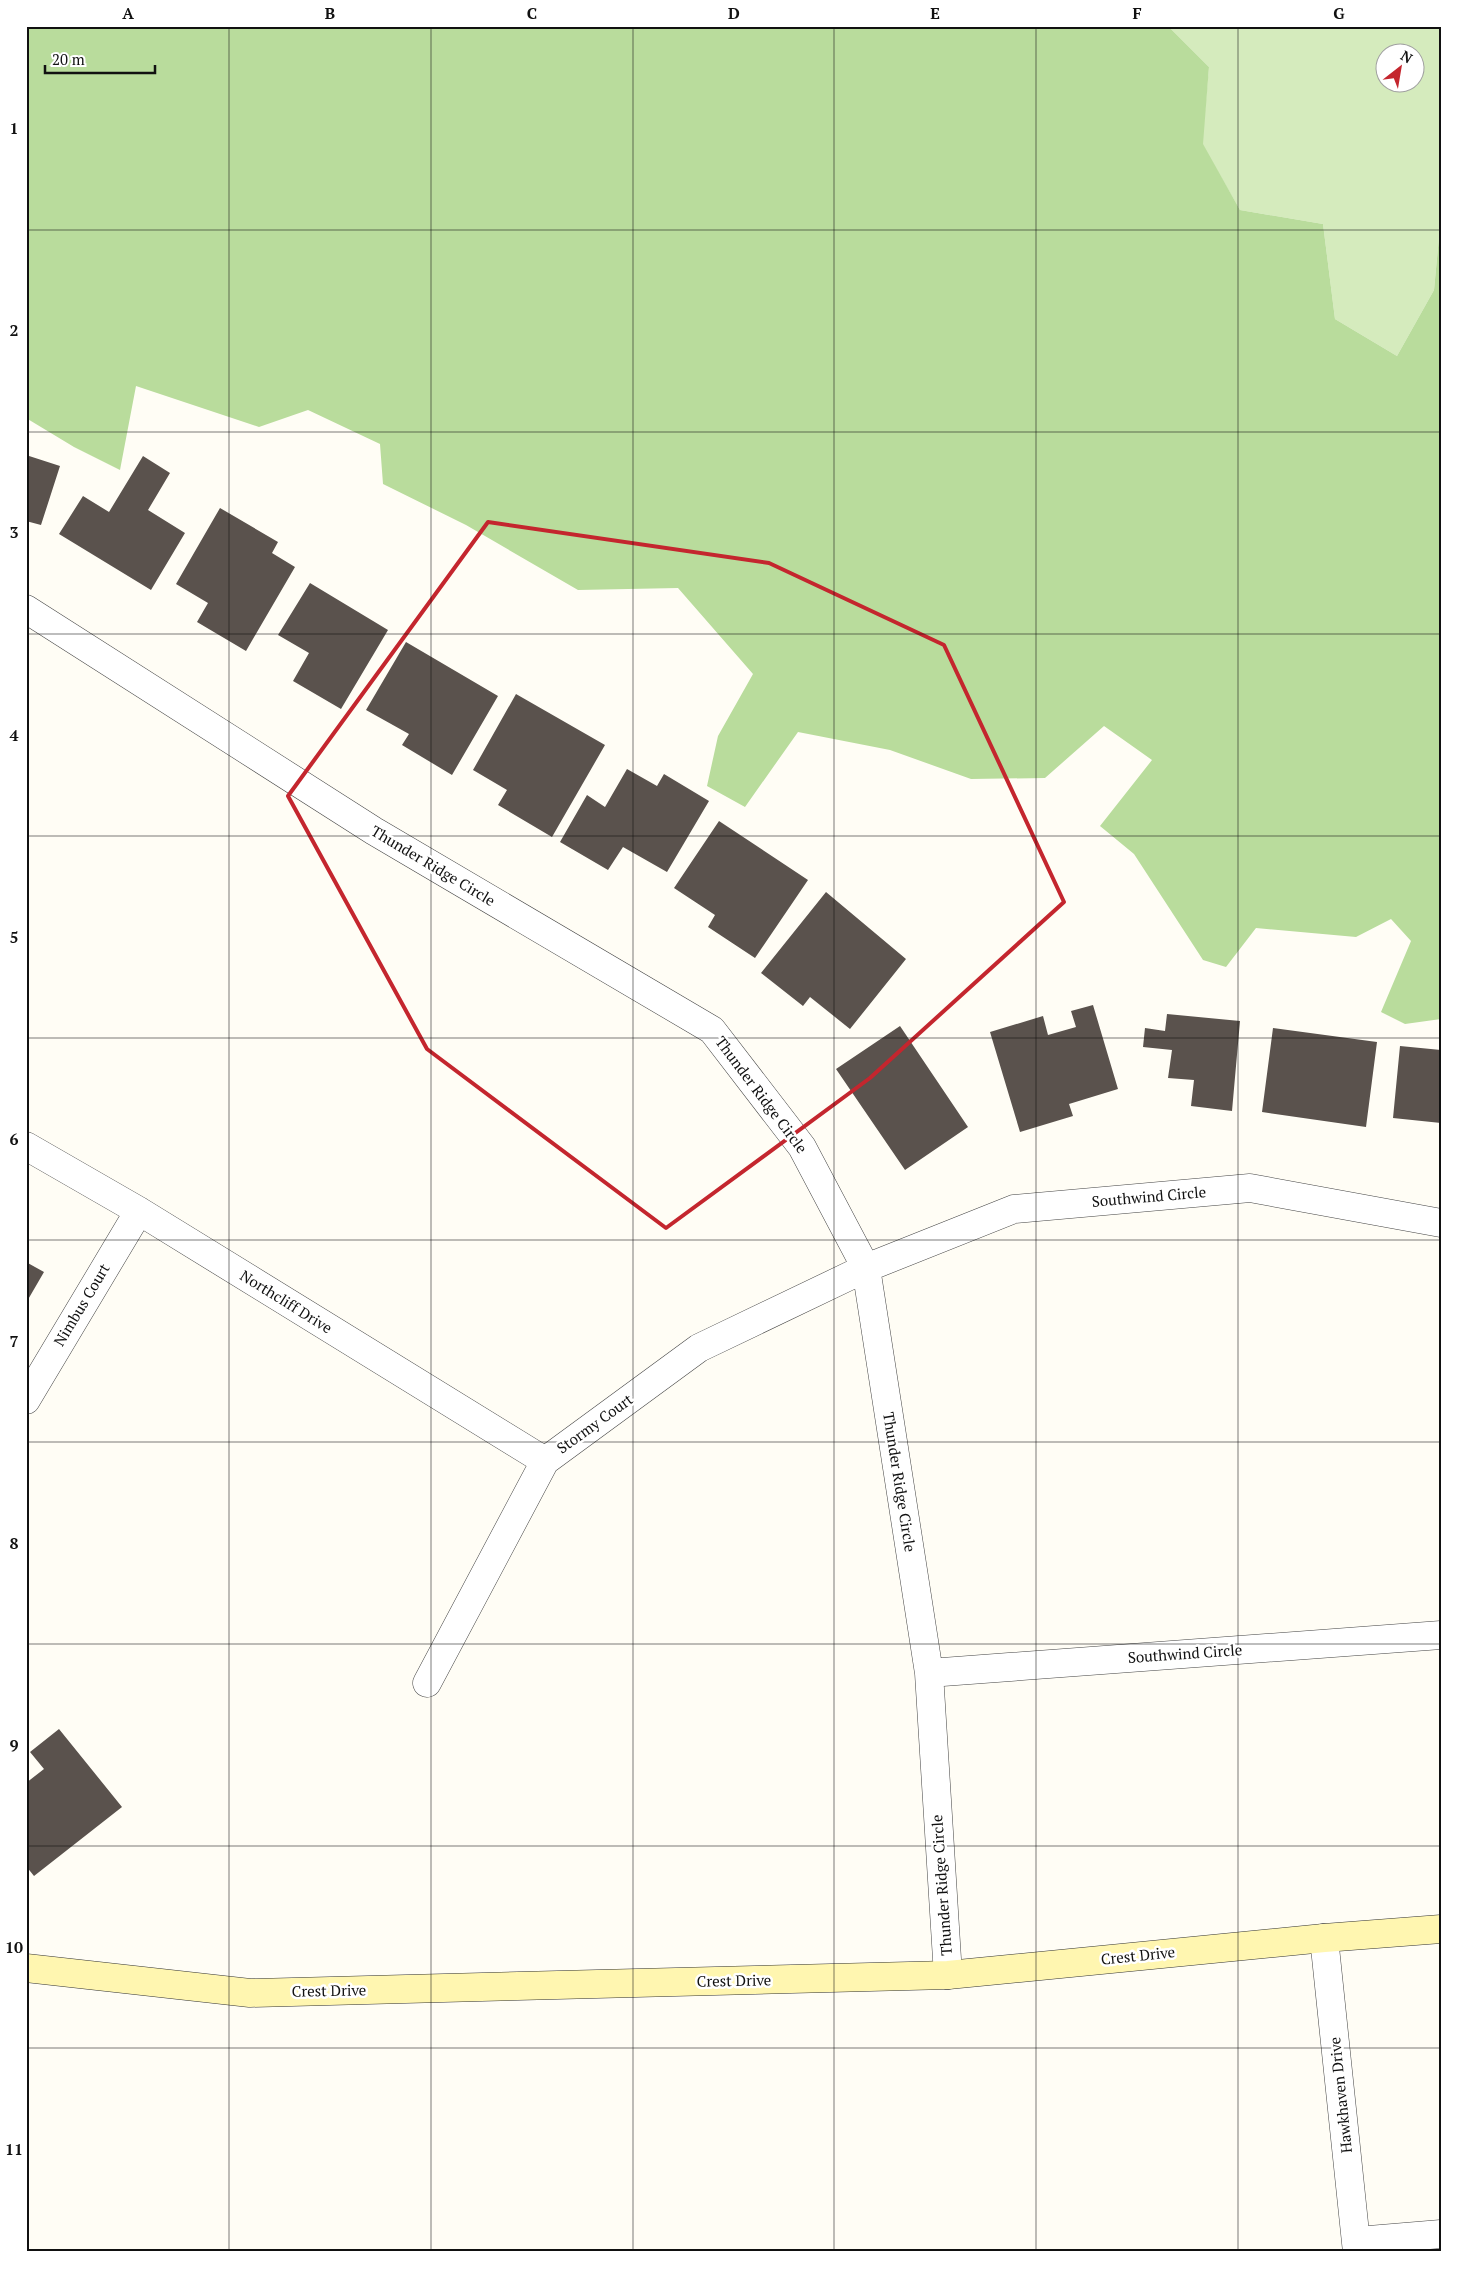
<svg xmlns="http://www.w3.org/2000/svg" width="1467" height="2278" font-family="'PT Serif',serif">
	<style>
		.green { fill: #d5ebbd; fill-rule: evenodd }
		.forest { fill: #b9dc9c }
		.building { fill: #5a524d }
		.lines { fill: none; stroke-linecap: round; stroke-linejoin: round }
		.street-casing { stroke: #444; stroke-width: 29 }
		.secondary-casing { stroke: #333; stroke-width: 29 }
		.street { stroke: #fff; stroke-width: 28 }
		.secondary { stroke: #fff6b0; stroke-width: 28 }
		.marked { fill: none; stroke: #c4262e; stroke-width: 4; stroke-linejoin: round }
		.grid { fill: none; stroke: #111; stroke-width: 1; stroke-opacity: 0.55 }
		.labels { text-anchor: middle; stroke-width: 5; stroke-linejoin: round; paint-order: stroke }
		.street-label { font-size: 15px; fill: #111; stroke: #fff }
		.neatline { fill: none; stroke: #111; stroke-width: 2 }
		.grid-label { font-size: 16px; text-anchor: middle; font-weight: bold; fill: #111 }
	</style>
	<rect width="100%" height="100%" fill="#fffdf5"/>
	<path class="green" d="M1168,26h273v190l-7,74 -37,66 -62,-37 -12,-95 -83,-14 -38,-66 7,-77zM1384,52h30v30h-30z"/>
	<path class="forest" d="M26,26h1142l41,41 -6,77 37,66 83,14 12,95 62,37 37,-66 7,-74v803l-36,5 -24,-12 30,-71 -20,-22 -35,18 -100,-9 -30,39 -23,-7 -69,-106 -34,-28 52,-66 -48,-34 -59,52 -74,1 -81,-29 -92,-18 -53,75 -38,-21 11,-50 35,-62 -75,-86 -100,2 -112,-65 -83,-41 -3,-40 -72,-34 -49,17 -123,-41 -16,84 -46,-23 -48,-29z"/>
	<path class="building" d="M26,455l34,11 -19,59 -15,-4z
		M143,456l27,17 -22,37 37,23 -34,57 -92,-56 24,-38 26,16z
		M220,508l58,34 -6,11 23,14 -49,84 -49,-29 11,-19 -32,-19z
		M310,583l78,47 -47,79 -48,-28 16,-28 -31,-18z
		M406,642l92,54 -46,79 -50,-30 7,-11 -43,-24z
		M516,694l89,51 -53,92 -54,-32 9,-15 -34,-20z
		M627,769l30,17 7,-12 45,27 -42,71 -44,-25 -15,23 -48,-28 27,-47 18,12z
		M719,821l89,59 -53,78 -47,-31 7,-12 -41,-27z
		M826,892l80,67 -56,70 -40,-32 -7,9 -42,-33z
		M1093,1005l25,84 -49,15 4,12 -53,16 -30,-100 53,-16 5,19 28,-8 -5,-16z
		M1167,1014l73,7 -8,90 -41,-5 3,-26 -26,-2 4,-28 -29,-3 2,-19 20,3z
		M900,1026l68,101 -63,43 -69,-101z
		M1273,1028l104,14 -11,85 -104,-15z
		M1400,1046l41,4v73l-48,-5z
		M26,1262l18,10 -18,31z
		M59,1729l63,78 -88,69 -8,-10v-83l18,-14 -14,-17z"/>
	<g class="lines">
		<g class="street-casing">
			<path id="street" d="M26,609l348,222 338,199 90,117 64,121 63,405 19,302
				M26,1146l113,65 406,250
				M26,1400l113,-189
				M929,1673l512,-38
				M427,1683l118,-222 154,-113 167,-80 148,-59 236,-21 191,35
				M1324,1938l33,314
				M1357,2241l84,-7"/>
		</g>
		<g class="secondary-casing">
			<path id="secondary" d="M26,1968l224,25 698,-18 376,-37 117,-9"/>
		</g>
		<use href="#street" class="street"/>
		<use href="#secondary" class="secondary"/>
	</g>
	<path class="marked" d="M488,522l281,41 175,82 120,257 -194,176 -204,150 -239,-179 -139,-253z"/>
	<path class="grid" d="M229,26v2226M431,26v2226M633,26v2226M834,26v2226M1036,26v2226M1238,26v2226M26,230h1415M26,432h1415M26,634h1415M26,836h1415M26,1038h1415M26,1240h1415M26,1442h1415M26,1644h1415M26,1846h1415M26,2048h1415"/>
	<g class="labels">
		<g class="street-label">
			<text transform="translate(433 866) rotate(31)" y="5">Thunder Ridge Circle</text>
			<text transform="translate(761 1095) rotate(53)" y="5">Thunder Ridge Circle</text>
			<text transform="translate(1149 1197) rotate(-5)" y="5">Southwind Circle</text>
			<text transform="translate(286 1302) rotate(32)" y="5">Northcliff Drive</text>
			<text transform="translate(82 1305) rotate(-59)" y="5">Nimbus Court</text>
			<text transform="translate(595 1424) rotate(-36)" y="5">Stormy Court</text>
			<text transform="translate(899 1482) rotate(81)" y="5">Thunder Ridge Circle</text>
			<text transform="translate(1185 1654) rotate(-4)" y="5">Southwind Circle</text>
			<text transform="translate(942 1885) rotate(-94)" y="5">Thunder Ridge Circle</text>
			<text transform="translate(1138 1956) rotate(-6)" y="5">Crest Drive</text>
			<text transform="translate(734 1981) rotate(-1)" y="5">Crest Drive</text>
			<text transform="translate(329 1991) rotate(-1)" y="5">Crest Drive</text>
			<text transform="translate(1341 2095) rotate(-96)" y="5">Hawkhaven Drive</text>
		</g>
	</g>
	<rect width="1467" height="2278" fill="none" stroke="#ffffff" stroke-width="55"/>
	<g transform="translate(1400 68) rotate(31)"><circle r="24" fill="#ffffff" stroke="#a0a0a0"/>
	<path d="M0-4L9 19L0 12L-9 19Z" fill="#c4262e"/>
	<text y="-8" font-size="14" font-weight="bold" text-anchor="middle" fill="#111111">N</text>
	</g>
	<path d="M45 65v8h110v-8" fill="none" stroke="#111111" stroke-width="2.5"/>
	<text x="52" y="65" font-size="15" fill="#111111" stroke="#ffffff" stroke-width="4" paint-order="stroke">20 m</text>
	<rect x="28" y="28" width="1412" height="2222" class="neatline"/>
	<g class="grid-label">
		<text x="128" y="19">A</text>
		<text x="330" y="19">B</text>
		<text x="532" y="19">C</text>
		<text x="734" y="19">D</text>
		<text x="935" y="19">E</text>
		<text x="1137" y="19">F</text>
		<text x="1339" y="19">G</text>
		<text x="14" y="134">1</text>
		<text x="14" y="336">2</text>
		<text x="14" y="538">3</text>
		<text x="14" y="741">4</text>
		<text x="14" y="943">5</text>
		<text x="14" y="1145">6</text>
		<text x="14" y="1347">7</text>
		<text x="14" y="1549">8</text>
		<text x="14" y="1751">9</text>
		<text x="14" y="1953">10</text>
		<text x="14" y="2155">11</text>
	</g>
</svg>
